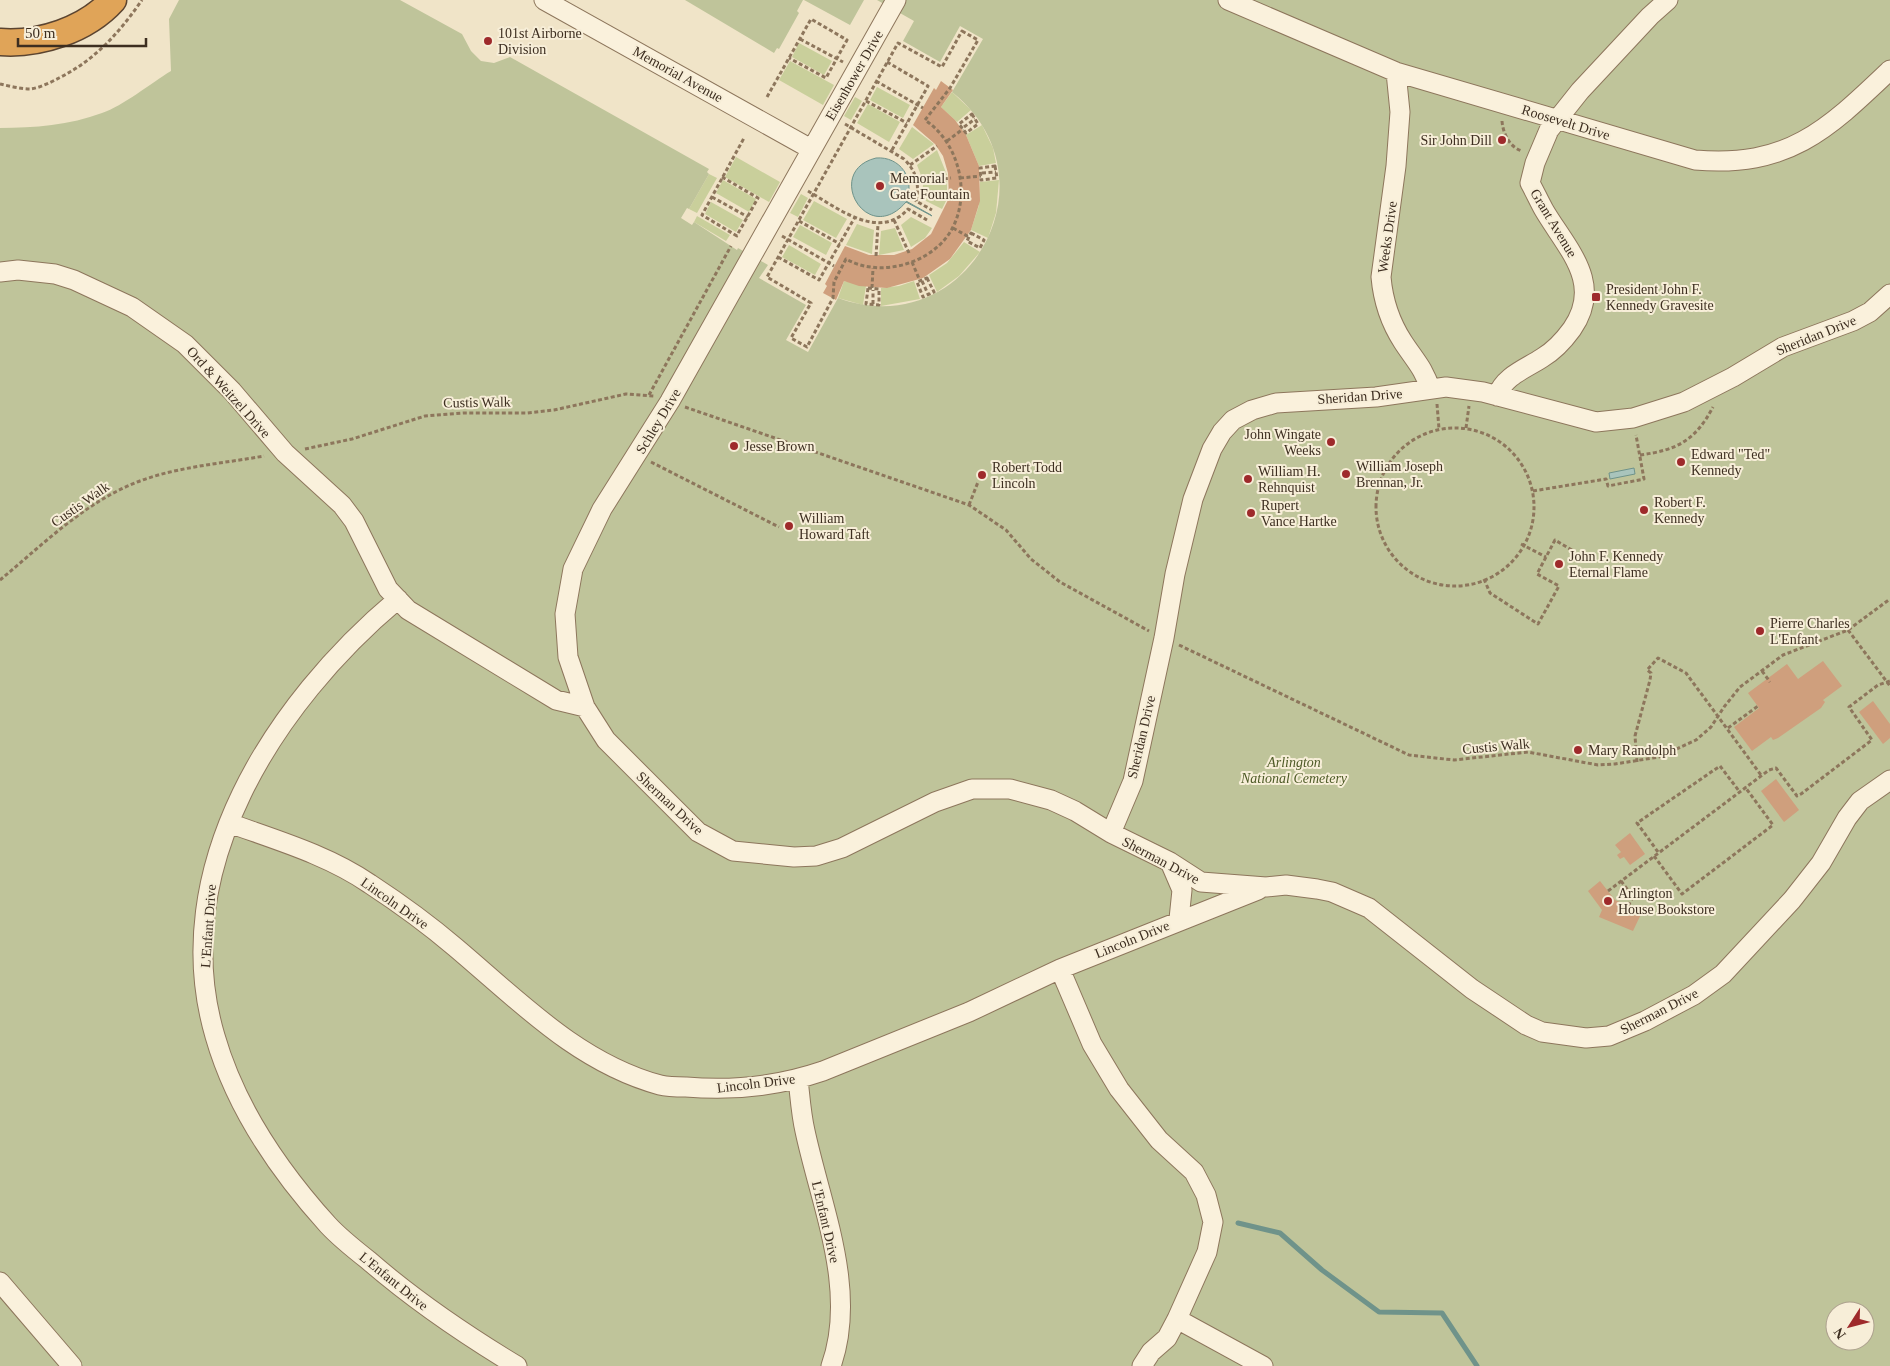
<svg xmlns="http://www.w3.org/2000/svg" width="1890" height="1366" font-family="'Times New Roman',serif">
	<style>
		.green { fill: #c9cf9b }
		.cemetery { fill: #bfc49a; fill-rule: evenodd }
		.water { fill: #a9c4bc; stroke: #6f938a }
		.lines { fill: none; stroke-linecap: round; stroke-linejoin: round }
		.stream { stroke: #6f938a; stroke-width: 5 }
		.building { fill: #cf9f7d }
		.minor-casing { stroke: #8d765c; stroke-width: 21 }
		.highway-casing { stroke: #5b4430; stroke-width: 29 }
		.path { stroke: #8d765c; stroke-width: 3; stroke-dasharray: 4 2.5; stroke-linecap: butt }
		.minor { stroke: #faf1dc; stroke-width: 19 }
		.highway { stroke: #e0a458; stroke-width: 26 }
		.poi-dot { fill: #9e2a2b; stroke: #f7eed8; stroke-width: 2 }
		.labels { text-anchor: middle; stroke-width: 4; stroke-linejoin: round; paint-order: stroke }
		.poi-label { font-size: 14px; fill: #3d2e20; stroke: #f7eed8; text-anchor: start }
		.street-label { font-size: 14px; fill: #3d2e20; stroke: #f7eed8 }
		.park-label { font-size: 14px; font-style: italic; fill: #4d5a26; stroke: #f7eed8 }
	</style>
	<rect width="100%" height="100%" fill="#f0e4c8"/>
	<path class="green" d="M799,43l33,18 -8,14 -32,-18z
		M790,61l44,24 -11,20 -44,-25z
		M877,87l33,18 -7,13 -33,-18z
		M952,92l19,18 -14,12 -16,-15z
		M855,97l7,4 -11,19 -7,-4z
		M868,104l32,18 -11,20 -32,-19z
		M982,125l11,23 3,15 -17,3 -13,-31z
		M912,127l22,17 -21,15 -14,-10z
		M937,150l10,25 -25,3 -5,-13z
		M736,157l44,25 -11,20 -44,-25z
		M709,174l8,4 -20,35 -8,-4z
		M723,180l33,19 -7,13 -33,-19z
		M999,180l-3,33 -8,25 -17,-8 8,-25 1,-23z
		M947,181v18l-5,10 -20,-10 1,-15z
		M801,194l7,4 -10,19 -8,-4z
		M814,201l33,18 -11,19 -33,-18z
		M711,202l32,18 -7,12 -31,-18z
		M697,216l33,19 -4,6 -32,-19z
		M911,217l21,11 -7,10 -14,9 -10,-22z
		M857,224l17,6 -2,24 -26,-9z
		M800,225l32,18 -6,12 -33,-18z
		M895,228l9,22 -25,5 2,-24z
		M964,242l16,10 -21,24 -22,16 -8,-17 18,-12z
		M789,245l32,19 -6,11 -33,-18z
		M844,281l22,5 -3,19 -25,-7z
		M914,281l6,18 -39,7v-18l18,-2z"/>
	<path class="cemetery" d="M179,0h221l62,34 9,17 10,10 13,2 16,-6 199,112 -2,3 2,2 -20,35 -2,-1 -6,10 11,7 2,-3 43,28 1,-2 30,17 -9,13 47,27 -20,35 22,12 30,-54c130,47 222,-120 114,-206l31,-53 -23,-13 -20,36 -37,-21 11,-20 -37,-21h1013v1366h-1890v-1238c34,0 70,-3 102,-15 21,-7 49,-30 69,-42l-2,-52zM1835,1311h30v30h-30z
		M685,0h118l-6,11 2,2 -20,36 -2,-1 -3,5z
		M804,0h60l-14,25z"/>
	<path class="water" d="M876,158c24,-2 40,21 30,43l25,14 1,1 -26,-14c-39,46 -83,-31 -30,-44z
		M1634,468l1,6 -25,5 -1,-6z"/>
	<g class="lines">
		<path class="stream" d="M1238,1223l42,10 42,37 57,42 63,1 35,53"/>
	</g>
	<path class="building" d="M941,81l12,9 -12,17 14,13 11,15 13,31 1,35 -9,29 -21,29 -27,19 -36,10 -28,-2 -15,-5 -8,19 -13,-7 4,-7 -2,-2 20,-38 24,9h25l18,-6 19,-15 18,-36 -1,-25 -5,-17 -8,-12 -22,-19 21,-37 2,2z
		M1823,661l19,25 -19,14 2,2 -4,6 -43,30 -5,2 -2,-3 -19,14 -18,-24 25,-19 -11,-15 39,-29 11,15z
		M1873,701l17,23v14l-7,6 -24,-32z
		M1776,779l23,31 -15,12 -23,-31z
		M1630,833l15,21 -15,11 -6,-8 -4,2 -3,-4 4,-3 -6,-7z
		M1600,881l15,19 27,12 -9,19 -34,-14 3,-7 -14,-19z"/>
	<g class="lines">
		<g class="minor-casing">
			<path id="minor" d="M544,0l267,149
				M896,0l-226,401 -68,108 -29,60 -8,45 3,43 17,50 21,33 92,92 35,19 61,6 22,-1 26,-8 93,-46 37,-13h38l41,11 24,11 36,22 59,29 31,20 65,5 20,-2 31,4 15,3 37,16 103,81 54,36 16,7 44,6 23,-2 36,-15 49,-26 29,-21 69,-74 29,-37 26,-45 13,-17 30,-21
				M1228,0l168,72 299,88c93,8 132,-30 195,-90
				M1396,72l4,40 -4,54 -15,111c2,23 9,45 22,65 11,17 22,28 27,47
				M0,272l18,-2 37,4 19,6 58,27 53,37 47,47 53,62 57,52 12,16 34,68 20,21 148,90 29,7
				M1497,396c7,-20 28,-27 45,-38 12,-7 22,-18 30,-29 32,-46 -5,-80 -28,-119 -5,-9 -9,-18 -14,-27l5,-20 14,-33 31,-39 70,-75 18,-16
				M398,599c-124,104 -232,270 -183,437 20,70 65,136 113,189 12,13 26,24 40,35 46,40 96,74 149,106
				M229,823c47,17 99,32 141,61 29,19 58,40 85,63 63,53 123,116 205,138 8,2 17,2 26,2 46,4 93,-1 137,-16l146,-59 91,-43 198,-79
				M1111,833l22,-52 31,-143 11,-64 18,-75 19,-50 10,-17 11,-12 19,-10 24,-7 100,-6 70,-10 37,5 113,30 37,-4 51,-16 49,-25 50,-30 70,-26 17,-9 20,-18
				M1170,862l12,28 -3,29
				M1060,969l32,75 27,45 40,51 35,32 12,23 7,27 -6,30 -30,67 -10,19 -16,14 -9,14
				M798,1079c2,17 3,35 7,52 16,75 53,159 26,235
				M0,1282l72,84
				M1177,1319l86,47"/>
		</g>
		<g class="highway-casing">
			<path id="highway" d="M0,42c39,3 86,-12 113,-42"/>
		</g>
		<path class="path" d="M962,31l16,9 -28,48 -25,32c33,22 46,71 28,107 -18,36 -72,52 -107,32l-12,23 -1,16 -26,49 -16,-9 20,-35 -44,-26 131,-234 44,24z
			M800,39l43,23
			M887,62l41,24 -36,64
			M876,81l47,27
			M0,84c9,2 21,5 30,5 10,-1 21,-7 29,-11 36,-18 60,-45 83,-78
			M767,97l44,-78 36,21 -21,38 -37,-20
			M866,101l41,22
			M972,114l6,10 -12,9 -7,-9z
			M1502,121c1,12 7,26 20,30
			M845,124l59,35c12,12 16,25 12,42l16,9
			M964,127l11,-8
			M947,141l16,-12
			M910,165l27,-19
			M995,166l2,12 -16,2 -1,-12z
			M982,173l14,-1
			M722,177l36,21 -22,39
			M960,178l21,-2
			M918,182l33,-4
			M808,191c28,16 71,51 100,18l19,11
			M712,197l36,20
			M894,220l15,33
			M799,221l41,23
			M953,228l16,9
			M971,233l13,7 -4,8 -13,-7z
			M737,236l-35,-21 42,-77
			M782,236l52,30
			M876,256l2,-32
			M778,257l41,23 36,-63
			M912,262l8,19
			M927,278l7,14 -11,5 -6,-15z
			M922,281l6,13
			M868,288l11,1v16l-13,-1z
			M872,288l1,-20
			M873,304v-14
			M649,395l82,-149
			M1437,404l2,25
			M685,407l284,98 37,25 25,29 29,23 89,49
			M1466,428l3,-22
			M1376 507a79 79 0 1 1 158 0a79 79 0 1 1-158 0Z
			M305,449l47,-10 73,-23 38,-3h64l27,-3 72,-16 28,2
			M1640,455c37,-5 55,-14 73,-48
			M651,462l128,65
			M1533,491l73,-12 2,7 36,-7 -8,-44
			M969,505l9,-23
			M1521,544l25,13
			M1484,579l6,14 48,31 21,-38 -22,-12 18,-34 20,12
			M0,580c40,-33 81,-74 130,-95 41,-18 90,-21 134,-29
			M1848,630l42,56
			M1179,645l230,110 45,5 74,-8 70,13 17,-1 44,-7 37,-17 15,-13 13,-20 16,-20 43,-32 65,-25 42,-31
			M1762,671l8,11
			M1728,728l30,-22
			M1637,762l-2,-26 15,-56 1,-7 -4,-3 11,-12 28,15 75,102
			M1658,852l-21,-29 83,-57 19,25
			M1654,856l28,38 91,-69 -28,-38
			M1621,881l12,16 -5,9
			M1608,891l161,-121 7,-2 21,28 4,-2 71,-54 -23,-33 29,-22 12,-4"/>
		<use href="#minor" class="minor"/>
		<use href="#highway" class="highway"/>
	</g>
	<g class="poi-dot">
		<circle cx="488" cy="41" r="5"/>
		<circle cx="1502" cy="140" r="5"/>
		<circle cx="880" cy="186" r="5"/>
		<rect x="1591" y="292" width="10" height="10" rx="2.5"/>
		<circle cx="1331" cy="442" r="5"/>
		<circle cx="734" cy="446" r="5"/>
		<circle cx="1681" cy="462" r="5"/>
		<circle cx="1346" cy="474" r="5"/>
		<circle cx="982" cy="475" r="5"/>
		<circle cx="1248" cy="479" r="5"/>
		<circle cx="1644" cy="510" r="5"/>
		<circle cx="1251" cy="513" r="5"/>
		<circle cx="789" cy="526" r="5"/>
		<circle cx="1559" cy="564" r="5"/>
		<circle cx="1760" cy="631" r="5"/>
		<circle cx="1578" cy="750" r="5"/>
		<circle cx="1608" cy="901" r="5"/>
	</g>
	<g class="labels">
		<g class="poi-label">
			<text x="498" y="38">101st Airborne<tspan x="498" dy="16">Division</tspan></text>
			<text x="1492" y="145" text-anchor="end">Sir John Dill</text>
			<text x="890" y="183">Memorial<tspan x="890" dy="16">Gate Fountain</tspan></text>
			<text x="1606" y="294">President John F.<tspan x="1606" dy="16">Kennedy Gravesite</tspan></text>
			<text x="1321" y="439" text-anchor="end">John Wingate<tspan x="1321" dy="16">Weeks</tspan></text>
			<text x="744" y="451">Jesse Brown</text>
			<text x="1691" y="459">Edward "Ted"<tspan x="1691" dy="16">Kennedy</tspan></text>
			<text x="1356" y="471">William Joseph<tspan x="1356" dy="16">Brennan, Jr.</tspan></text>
			<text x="992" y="472">Robert Todd<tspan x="992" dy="16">Lincoln</tspan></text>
			<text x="1258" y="476">William H.<tspan x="1258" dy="16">Rehnquist</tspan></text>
			<text x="1654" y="507">Robert F.<tspan x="1654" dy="16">Kennedy</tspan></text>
			<text x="1261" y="510">Rupert<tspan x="1261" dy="16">Vance Hartke</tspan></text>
			<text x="799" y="523">William<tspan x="799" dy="16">Howard Taft</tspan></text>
			<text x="1569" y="561">John F. Kennedy<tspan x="1569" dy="16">Eternal Flame</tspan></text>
			<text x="1770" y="628">Pierre Charles<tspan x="1770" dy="16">L'Enfant</tspan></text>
			<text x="1588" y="755">Mary Randolph</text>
			<text x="1618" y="898">Arlington<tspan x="1618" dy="16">House Bookstore</tspan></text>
		</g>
		<g class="street-label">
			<text transform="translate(678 74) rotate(29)" y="5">Memorial Avenue</text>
			<text transform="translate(854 75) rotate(-60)" y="5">Eisenhower Drive</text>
			<text transform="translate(1566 122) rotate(17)" y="5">Roosevelt Drive</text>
			<text transform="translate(1554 223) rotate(59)" y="5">Grant Avenue</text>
			<text transform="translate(1387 237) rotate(-82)" y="5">Weeks Drive</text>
			<text transform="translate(1816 335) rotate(-22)" y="5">Sheridan Drive</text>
			<text transform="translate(229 392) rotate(48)" y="5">Ord &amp; Weitzel Drive</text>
			<text transform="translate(1360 396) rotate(-4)" y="5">Sheridan Drive</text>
			<text transform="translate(477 402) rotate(-1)" y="5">Custis Walk</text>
			<text transform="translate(658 421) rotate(-59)" y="5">Schley Drive</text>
			<text transform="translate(80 504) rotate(-35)" y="5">Custis Walk</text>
			<text transform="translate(1141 737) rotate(-77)" y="5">Sheridan Drive</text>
			<text transform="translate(1496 746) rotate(-5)" y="5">Custis Walk</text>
			<text transform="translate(670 803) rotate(43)" y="5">Sherman Drive</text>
			<text transform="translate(1161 860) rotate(28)" y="5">Sherman Drive</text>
			<text transform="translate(395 903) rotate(35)" y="5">Lincoln Drive</text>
			<text transform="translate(208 926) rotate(-86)" y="5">L'Enfant Drive</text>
			<text transform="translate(1132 939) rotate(-22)" y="5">Lincoln Drive</text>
			<text transform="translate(1659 1011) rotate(-27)" y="5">Sherman Drive</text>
			<text transform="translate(756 1083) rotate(-7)" y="5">Lincoln Drive</text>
			<text transform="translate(826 1222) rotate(77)" y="5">L'Enfant Drive</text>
			<text transform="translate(394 1281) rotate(39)" y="5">L'Enfant Drive</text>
		</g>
		<g class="park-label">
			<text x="1294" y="767">Arlington<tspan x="1294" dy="16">National Cemetery</tspan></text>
		</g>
	</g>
	<g transform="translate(1850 1326) rotate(234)"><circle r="24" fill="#f7eed8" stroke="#ada18e"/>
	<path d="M0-4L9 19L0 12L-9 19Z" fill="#9e2a2b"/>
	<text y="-8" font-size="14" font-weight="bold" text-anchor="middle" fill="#3d2e20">N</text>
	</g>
	<path d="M18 38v8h128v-8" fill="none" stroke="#3d2e20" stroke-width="2.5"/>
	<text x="25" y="38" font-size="15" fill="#3d2e20" stroke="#f7eed8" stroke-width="4" paint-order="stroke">50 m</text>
</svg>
